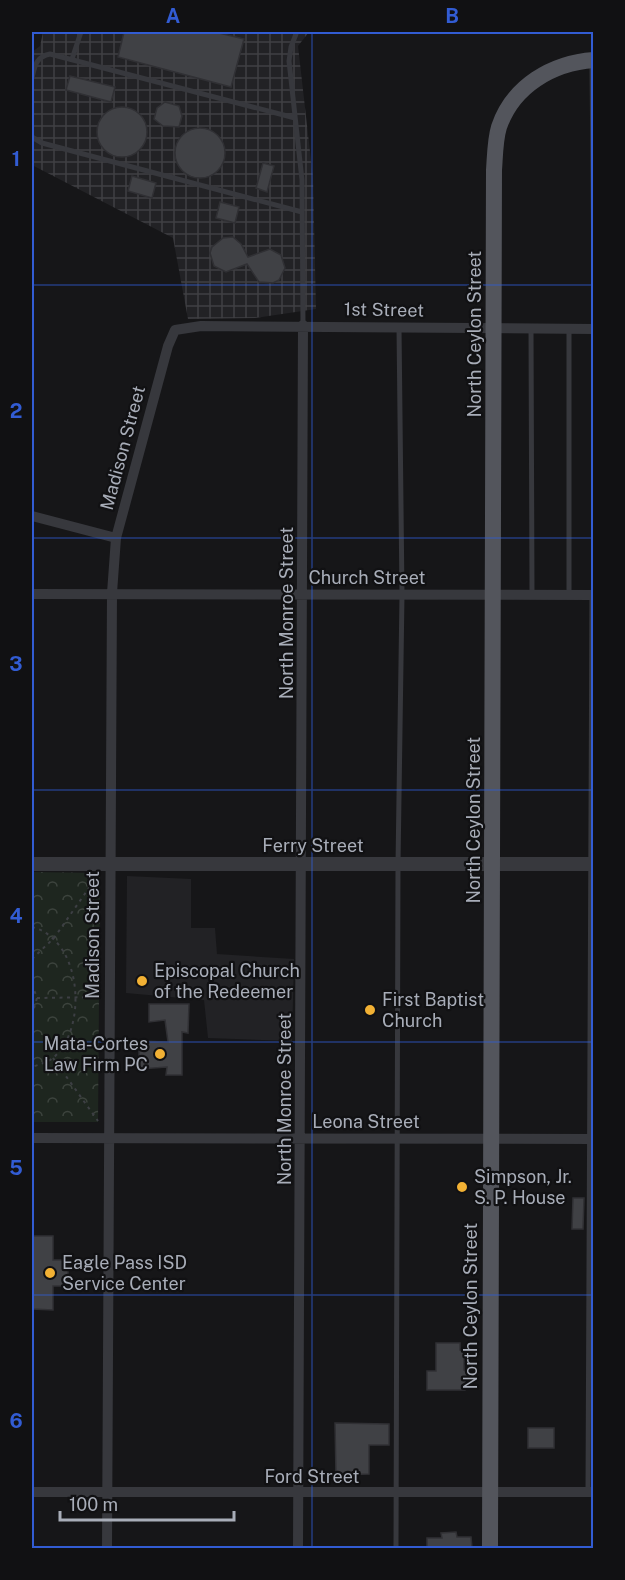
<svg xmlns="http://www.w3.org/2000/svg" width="625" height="1580" font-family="'Public Sans',sans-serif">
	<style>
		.built { fill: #222225 }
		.industrial { fill: url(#industrial-grid) }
		.park { fill: url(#park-crowns) }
		.building { fill: #404145; stroke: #303034; stroke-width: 1.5 }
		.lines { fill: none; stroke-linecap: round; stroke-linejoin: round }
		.path { stroke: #3d3f44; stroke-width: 2; stroke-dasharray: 3 4.5; stroke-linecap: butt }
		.service { stroke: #37383d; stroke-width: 5 }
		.minor { stroke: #37383d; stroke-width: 10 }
		.tertiary { stroke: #37383d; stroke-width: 14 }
		.primary { stroke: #53555c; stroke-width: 16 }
		.grid { fill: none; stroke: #325cd3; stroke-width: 1.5; stroke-opacity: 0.55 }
		.poi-dot { fill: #f2b134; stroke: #111113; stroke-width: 2 }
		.labels { text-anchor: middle; stroke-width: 4.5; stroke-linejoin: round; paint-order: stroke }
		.street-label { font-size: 18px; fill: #a8adb8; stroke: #111113 }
		.poi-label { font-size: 18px; fill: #a8adb8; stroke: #111113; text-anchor: start }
		.neatline { fill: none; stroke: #325cd3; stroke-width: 2 }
		.grid-label { font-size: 20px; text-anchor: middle; font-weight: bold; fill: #325cd3 }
	</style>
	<defs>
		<pattern id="industrial-grid" width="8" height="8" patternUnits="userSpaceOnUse" patternTransform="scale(1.5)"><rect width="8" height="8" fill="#222225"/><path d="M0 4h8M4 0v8" fill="none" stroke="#3f3f43"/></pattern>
		<pattern id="park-crowns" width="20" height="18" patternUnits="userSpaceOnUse" patternTransform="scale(1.5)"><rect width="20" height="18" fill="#1e261f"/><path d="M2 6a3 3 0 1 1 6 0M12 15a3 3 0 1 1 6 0" fill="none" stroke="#3c433d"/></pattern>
	</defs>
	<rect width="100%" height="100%" fill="#161618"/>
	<path class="built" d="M127,876l64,3v49h24l2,26 77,5 -2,82 -84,-3 -4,-38 -78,-7z"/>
	<path class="industrial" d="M43,32h266l-11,14 15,132 3,131 -61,9 -67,1 -15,-81 -141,-73v-113l8,-6z"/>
	<path class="park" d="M32,872l68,1 -2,249h-66z"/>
	<path class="building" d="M124,32h91l29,7 -13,48 -113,-30z
		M70,76l45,11 -4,15 -45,-12z
		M165,102l14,4 3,10 -3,11 -16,-1 -9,-7 3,-11z
		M97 132a25 25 0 1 1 50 0a25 25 0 1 1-50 0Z
		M175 153a25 25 0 1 1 50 0a25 25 0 1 1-50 0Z
		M263,163l11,3 -7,26 -11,-4z
		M132,176l24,7 -4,15 -24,-7z
		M220,202l19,5 -4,16 -19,-5z
		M233,237l8,7 7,13 22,-8 11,6 4,13 -6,12 -6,3 -14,-1 -12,-18 -21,8 -12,-6 -4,-13 2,-6 11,-9z
		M149,1004h40l-1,29 -6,-1v43h-16l1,-8 -28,2v-28l29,1 -3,-22 -16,2z
		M573,1198h11l-1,31h-11z
		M32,1236h21v24h15v26h-15v24l-21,-1z
		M436,1343h24v7h4v20h4l-3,20h-38v-19h9z
		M335,1423l54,1v21h-20v29l-33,1z
		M528,1428h26v20h-26z
		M456,1532l1,5h14l1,11h-45v-10h15l-1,-5z"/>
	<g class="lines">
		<path class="path" d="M32,927c51,13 56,102 21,131 -5,4 -15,7 -21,9
			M32,959l22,-21 44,-63
			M32,984l5,14 -5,17
			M37,998l64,-1
			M53,1058l45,63"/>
		<path class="service" d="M296,34l-5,13 -2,14 13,119 1,144
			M72,59l9,-27
			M592,62l2,224
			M32,78c3,-13 4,-21 18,-24l245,64
			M32,137l10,6 260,69
			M531,329l1,265
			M569,594v-265
			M588,1492l4,-897
			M396,1548l2,-684 4,-269 -3,-268"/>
		<path class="minor" d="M32,516l84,22
			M32,594l562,1
			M32,1138l562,1
			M32,1492h562
			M107,1548l5,-955 4,-55 52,-192 7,-16 26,-4 393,3
			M298,1548l5,-1223"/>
		<path class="tertiary" d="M32,864h562"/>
		<path class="primary" d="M490,1548l4,-1378c1,-13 1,-30 5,-43 14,-41 53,-64 95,-67"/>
	</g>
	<path class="grid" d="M312,32v1516M32,285h562M32,538h562M32,790h562M32,1042h562M32,1295h562"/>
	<g class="poi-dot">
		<circle cx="142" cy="981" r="6"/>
		<circle cx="370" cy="1010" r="6"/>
		<circle cx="160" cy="1054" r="6"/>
		<circle cx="462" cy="1187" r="6"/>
		<circle cx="50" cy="1273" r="6"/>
	</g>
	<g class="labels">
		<g class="street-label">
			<text transform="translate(384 310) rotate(1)" y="6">1st Street</text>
			<text transform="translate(475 334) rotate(-90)" y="6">North Ceylon Street</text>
			<text transform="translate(123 448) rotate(-75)" y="6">Madison Street</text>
			<text x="367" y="584">Church Street</text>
			<text transform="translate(287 613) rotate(-90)" y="6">North Monroe Street</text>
			<text transform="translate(474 820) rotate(-90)" y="6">North Ceylon Street</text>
			<text x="313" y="852">Ferry Street</text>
			<text transform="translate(93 935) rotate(-90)" y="6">Madison Street</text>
			<text transform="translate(285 1099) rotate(-90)" y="6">North Monroe Street</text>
			<text x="366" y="1128">Leona Street</text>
			<text transform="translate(471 1306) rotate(-90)" y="6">North Ceylon Street</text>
			<text x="312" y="1483">Ford Street</text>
		</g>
		<g class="poi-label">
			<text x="154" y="977">Episcopal Church<tspan x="154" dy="21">of the Redeemer</tspan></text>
			<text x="382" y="1006">First Baptist<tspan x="382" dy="21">Church</tspan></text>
			<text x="148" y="1050" text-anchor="end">Mata-Cortes<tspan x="148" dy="21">Law Firm PC</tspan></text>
			<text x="474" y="1183">Simpson, Jr.<tspan x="474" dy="21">S. P. House</tspan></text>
			<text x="62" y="1269">Eagle Pass ISD<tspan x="62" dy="21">Service Center</tspan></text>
		</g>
	</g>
	<rect width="625" height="1580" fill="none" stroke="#111113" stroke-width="66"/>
	<path d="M60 1511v9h174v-9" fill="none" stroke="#a8adb8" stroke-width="3"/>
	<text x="69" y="1511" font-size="18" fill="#a8adb8" stroke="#111113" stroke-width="4.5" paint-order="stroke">100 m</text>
	<rect x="33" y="33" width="559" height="1514" class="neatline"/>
	<g class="grid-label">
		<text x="173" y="23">A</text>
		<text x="452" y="23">B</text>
		<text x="16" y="166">1</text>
		<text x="16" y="418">2</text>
		<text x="16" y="671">3</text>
		<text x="16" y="923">4</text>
		<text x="16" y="1175">5</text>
		<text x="16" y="1428">6</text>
	</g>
</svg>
